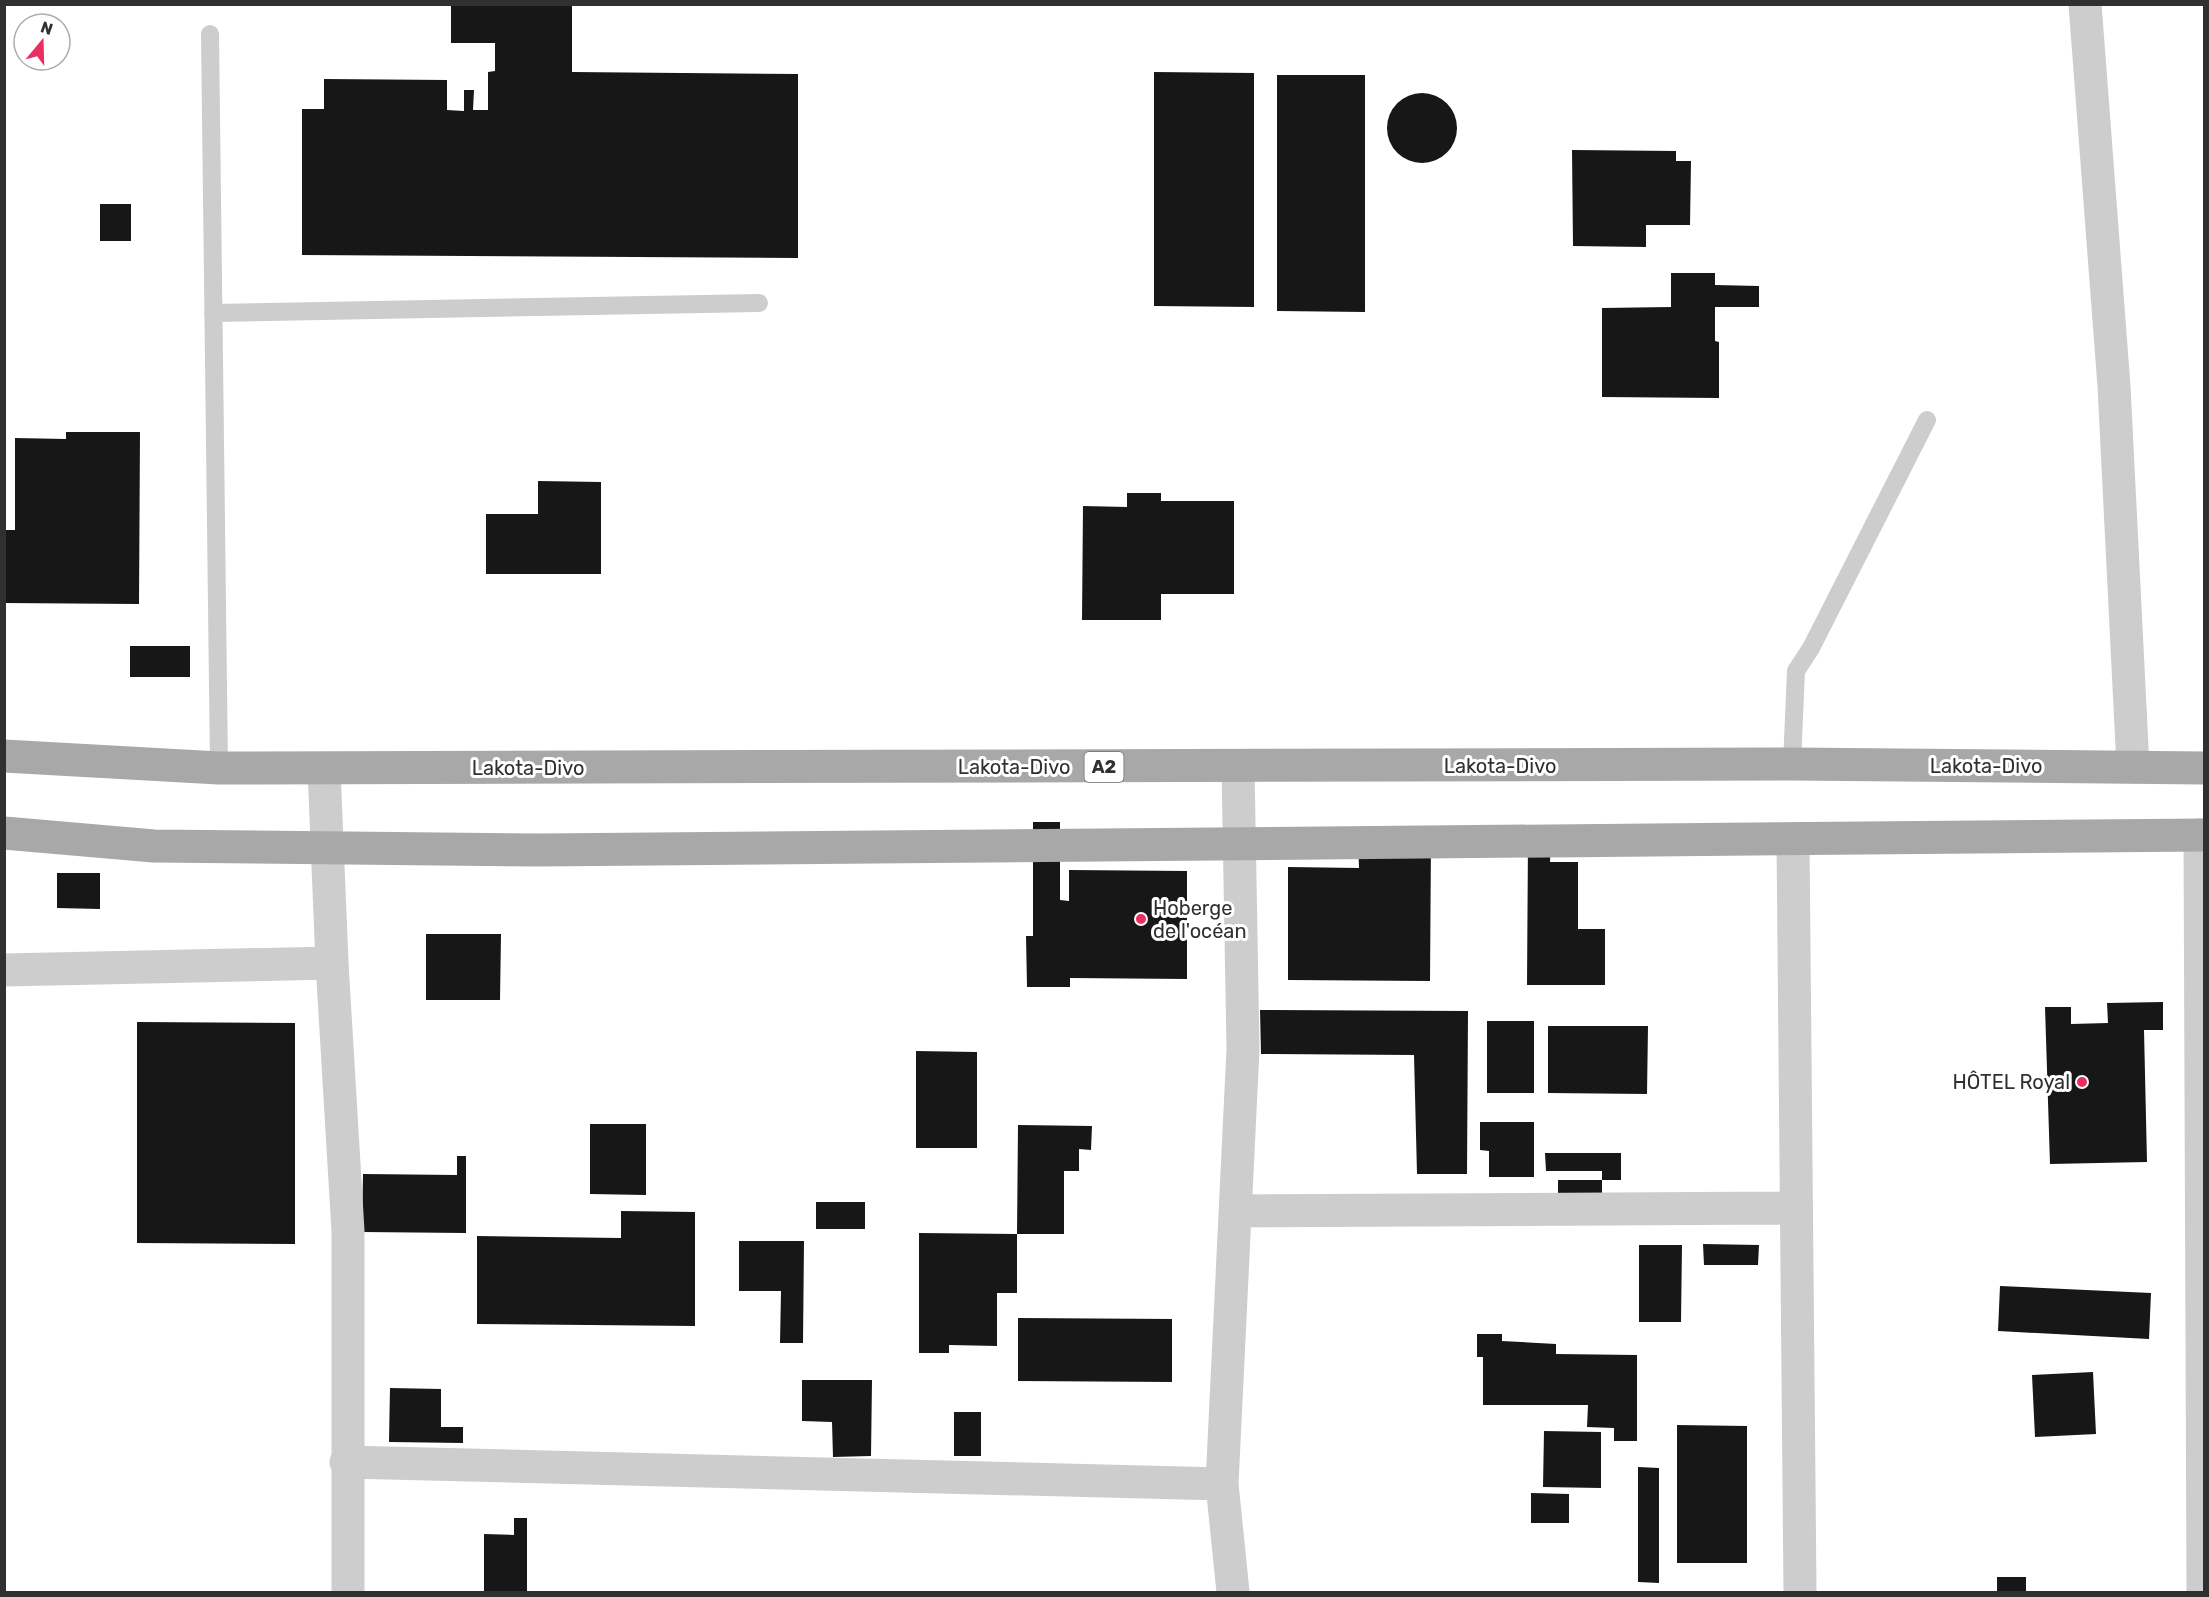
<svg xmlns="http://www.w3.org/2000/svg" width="2209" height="1597" font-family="Rubik,sans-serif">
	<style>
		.building { fill: #171717 }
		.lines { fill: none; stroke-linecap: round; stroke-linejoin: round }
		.lane { stroke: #cdcdcd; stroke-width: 18 }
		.street { stroke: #cdcdcd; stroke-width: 33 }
		.primary { stroke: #a8a8a8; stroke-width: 33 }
		.poi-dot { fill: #eb2e60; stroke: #fff; stroke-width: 2 }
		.labels { text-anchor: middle; stroke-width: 6; stroke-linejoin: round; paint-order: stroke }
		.shield { fill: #fff; stroke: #6e6e6e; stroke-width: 1.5 }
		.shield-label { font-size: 18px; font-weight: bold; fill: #303030 }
		.street-label { font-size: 20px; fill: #303030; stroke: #fff }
		.poi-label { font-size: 20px; fill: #303030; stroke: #fff; text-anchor: start }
	</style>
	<rect width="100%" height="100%" fill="#fff"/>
	<path class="building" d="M451,4h121v68l226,2v184l-496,-3v-146h22v-30l123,1v30l17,1v-21h10l-1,20h15v-38l7,-1v-28h-44z
		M1154,72l100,1v234l-100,-1z
		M1277,75h88v237l-88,-1z
		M1387 128a35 35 0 1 1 70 0a35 35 0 1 1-70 0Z
		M1572,150l104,1v10h15l-1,64h-44v22l-73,-1z
		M100,204h31v37h-31z
		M1671,273h44v12l44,1v21h-44v34l4,1v56l-117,-1v-89l69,-1z
		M66,432h74l-1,172 -135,-1v-73h11v-92l51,1z
		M538,481l63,1v92h-115v-60h52z
		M1127,493h34v8h73v93h-73v26h-79l1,-114 44,1z
		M130,646h60v31h-60z
		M1033,822h27v78l9,1v-31l118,1v108l-117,-1v9h-43l-1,-51h7z
		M1358,836l73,3 -1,142 -142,-1v-113l71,1z
		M1528,838h23l-1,24h28v67h27v56h-78z
		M57,873h43v36l-43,-1z
		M426,934h75l-1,66h-74z
		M2163,1002v28h-19l3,132 -97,2 -5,-157h26v17l37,-1 -1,-20z
		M1260,1010l208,1 -1,163h-50l-3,-119 -153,-1z
		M1487,1021h47v72h-47z
		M137,1022l158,1v221l-158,-1z
		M1548,1026h100l-1,68 -99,-1z
		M916,1051l61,1v96h-61z
		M1480,1122h54v55h-45v-26l-9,-1z
		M590,1124h56v71l-56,-1z
		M1018,1125l74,1 -1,24 -12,-1v22h-15v63h-47z
		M1545,1153h76v27h-19v-9h-56z
		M457,1156h9v77l-104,-1 1,-58 94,1z
		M1558,1180h44v16l-44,-1z
		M816,1202h49v27h-49z
		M621,1211l74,1v114l-218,-2v-88l144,2z
		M919,1233l98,1v59h-20v53l-48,-1v8h-30z
		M739,1241h65l-1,102h-23l1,-52h-42z
		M1703,1244l56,1 -1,20h-54z
		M1639,1245h43l-1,77h-42z
		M2000,1286l151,7 -2,46 -151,-8z
		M1018,1318l154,1v63l-154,-1z
		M1477,1334h25v7l54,3v10l81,1v86h-23v-13l-27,-1 1,-22h-105v-48h-6z
		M2093,1372l3,62 -61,3 -3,-62z
		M802,1380h70l-1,76 -38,1 -1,-35 -30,-1z
		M390,1388l51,1v38h22v16l-74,-1z
		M954,1412h27v44h-27z
		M1677,1425l70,1v137h-70z
		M1544,1431l57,1v56l-58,-1z
		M1638,1467l21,1v115l-21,-1z
		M1531,1493l38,1v29h-38z
		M514,1518h13v74h-43v-58l30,1z
		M1997,1577h29v15h-29z"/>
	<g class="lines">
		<path class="lane" d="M210,34l9,734
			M213,313l546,-10
			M1792,764l4,-93 15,-23 116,-228"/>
		<path class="street" d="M2085,4l29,382 19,381
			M324,769l8,194
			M2200,835l3,757
			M1793,839l7,753
			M4,970l328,-7 16,268v361
			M1236,1211l560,-3
			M346,1462l876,22
			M1233,1592l-11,-108 21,-435 -5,-282"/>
		<path class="primary" d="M4,756l215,12 1573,-4 412,4
			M4,833l150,13 386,4 1664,-15"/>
	</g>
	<g class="poi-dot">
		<circle cx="1141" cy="919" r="6"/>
		<circle cx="2082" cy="1082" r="6"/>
	</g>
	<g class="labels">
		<rect class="shield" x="1084.5" y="752" width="39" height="30" rx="4.5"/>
		<g class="shield-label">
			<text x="1104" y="773">A2</text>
		</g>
		<g class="street-label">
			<text x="1500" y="773">Lakota-Divo</text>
			<text x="1986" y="773">Lakota-Divo</text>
			<text x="1014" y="774">Lakota-Divo</text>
			<text x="528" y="775">Lakota-Divo</text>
		</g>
		<g class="poi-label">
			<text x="1153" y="915">Hoberge<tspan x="1153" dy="23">de l'océan</tspan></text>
			<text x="2070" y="1089" text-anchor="end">HÔTEL Royal</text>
		</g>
	</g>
	<rect width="2209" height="1597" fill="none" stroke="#303030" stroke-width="12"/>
	<g transform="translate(42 42) rotate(19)"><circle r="28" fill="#ffffff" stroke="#acacac" stroke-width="1.5"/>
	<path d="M0-4.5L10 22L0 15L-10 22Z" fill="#eb2e60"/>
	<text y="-9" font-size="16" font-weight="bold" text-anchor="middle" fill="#303030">N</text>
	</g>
</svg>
